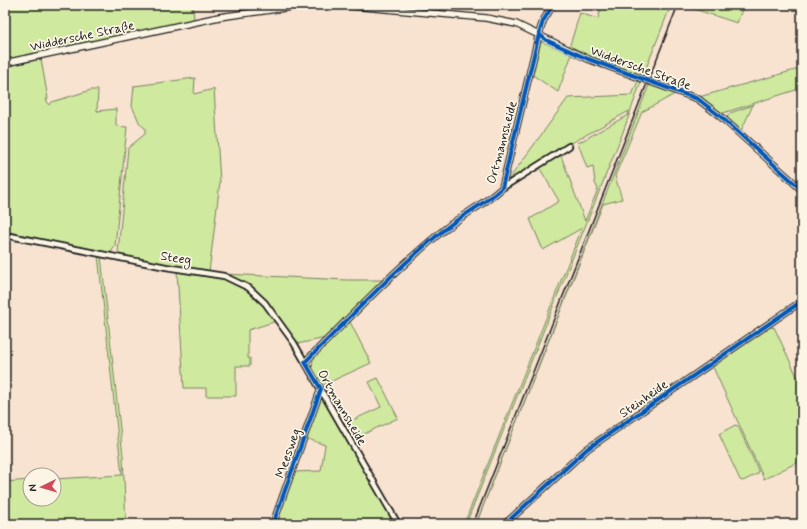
<svg xmlns="http://www.w3.org/2000/svg" width="807" height="529" font-family="Mynerve,sans-serif">
	<style>
		.green { fill: #cfe99f; stroke: #76825e }
		.lines { fill: none; stroke-linecap: round; stroke-linejoin: round }
		.minor-casing { stroke: #1c1c1c; stroke-width: 8 }
		.tertiary-casing { stroke: #1c1c1c; stroke-width: 8 }
		.minor { stroke: #fcf5e5; stroke-width: 4.5 }
		.tertiary { stroke: #fcf5e5; stroke-width: 5.5 }
		.rail { stroke: #1c1c1c; stroke-width: 1.5 }
		.cycleway-casing { stroke: #fcf5e5; stroke-width: 6 }
		.cycleway { stroke: #0057b8; stroke-width: 4 }
		.labels { text-anchor: middle; stroke-width: 3.5; stroke-linejoin: round; paint-order: stroke }
		.street-label { font-size: 13px; fill: #1c1c1c; stroke: #fcf5e5 }
	</style>
	<rect width="100%" height="100%" fill="#f8e3d1"/>
	<filter id="ink" filterUnits="userSpaceOnUse"><feTurbulence type="fractalNoise" baseFrequency=".025" numOctaves="2"/><feDisplacementMap in="SourceGraphic" scale="8" xChannelSelector="R" yChannelSelector="G"/><feConvolveMatrix kernelMatrix="1 2 1 2 8 2 1 2 1" color-interpolation-filters="sRGB"/></filter>
	<g filter="url(#ink)">
		<path class="green" d="M5,5h188l1,15 -189,41z
			M602,5h69l-28,71 -55,-19 -19,-9 11,-35 18,6z
			M682,5h62l-7,18z
			M542,42l30,12 -14,38 -27,-18 7,-29z
			M41,59l7,40h-2l3,6 3,-3 39,-12h7l-1,21 19,-2v17l11,1 -12,119 -3,5 -6,3 -101,-20v-167z
			M802,68v20l-82,26 -21,-17z
			M195,78l-1,16 20,-5 6,93 -11,90 -89,-16 -2,-4 10,-104 17,-14v-6l-5,-4 -8,-18 2,-20z
			M638,81l3,1 -18,50 -157,392h-2l118,-296 -39,22 -13,-31 29,-18 -20,-34 21,-14 25,68 13,-32 -3,-6 -2,-17 -6,2 -9,-25 50,-28 1,-4 -70,39 -55,36 64,-88 64,-3z
			M649,85l26,9 -33,18 -27,64 7,23 -19,5 -127,320z
			M753,105l-12,26 -15,-12 4,-6z
			M98,255l3,1 22,200 3,68h-121v-42l25,-2v19h24v-20l68,-4z
			M177,270c15,2 32,3 46,7 24,8 40,25 54,44l-29,9v28h2v8h-14v30h-30v-8h-22z
			M224,274l123,6h38l-59,58 -29,6c-21,-30 -37,-56 -73,-70z
			M349,320l22,43 -50,23 -9,-17 1,-11z
			M770,325l2,3 2,-1 28,60v73l-38,19 -52,-114z
			M378,378l20,40 -47,22 -9,-15 39,-18 -12,-25z
			M320,398l5,1 72,125h-123l20,-52 27,-1 4,-26 -20,-7 13,-38z
			M735,425l3,1 21,46 -2,2 -14,7 -3,-1 -21,-46z"/>
		<g class="lines">
			<g class="minor-casing">
				<path id="minor" d="M502,188l67,-42
					M5,235l161,32 58,9 25,12 16,15 29,40 104,181
					M305,362c46,-45 90,-93 140,-133 18,-15 39,-24 57,-41l37,-154 4,-13 10,-16
					M273,524l48,-135
					M505,524l82,-75 215,-148"/>
			</g>
			<g class="tertiary-casing">
				<path id="tertiary" d="M341,5l145,13 30,6 72,35 110,40 22,17 82,74
					M5,63l214,-46 87,-12"/>
			</g>
			<use href="#minor" class="minor"/>
			<use href="#tertiary" class="tertiary"/>
			<path class="rail" d="M473,524l205,-519"/>
			<g class="cycleway-casing">
				<path id="cycleway" d="M539,34l7,6 42,19 110,40 22,17 82,74
					M273,524l48,-135 -16,-27c46,-45 90,-93 140,-133 18,-15 39,-24 57,-41l37,-154 4,-13 10,-16
					M505,524l82,-75 215,-148"/>
			</g>
			<use href="#cycleway" class="cycleway"/>
		</g>
	</g>
	<g class="labels">
		<g class="street-label">
			<text transform="translate(82 35) rotate(-12)" y="5">Widdersche Straße</text>
			<text transform="translate(641 67) rotate(20)" y="5">Widdersche Straße</text>
			<text transform="translate(501 142) rotate(-75)" y="5">Ortmannsheide</text>
			<text transform="translate(176 257) rotate(9)" y="5">Steeg</text>
			<text transform="translate(643 398) rotate(-35)" y="5">Steinheide</text>
			<text transform="translate(343 407) rotate(60)" y="5">Ortmannsheide</text>
			<text transform="translate(287 453) rotate(-71)" y="5">Meesweg</text>
		</g>
	</g>
	<rect width="807" height="529" fill="none" stroke="#fcf5e5" stroke-width="20"/>
	<rect x="10" y="10" width="787" height="509" fill="none" stroke="#1c1c1c" stroke-width="1.5" filter="url(#ink)"/>
	<g transform="translate(42 487) rotate(265)"><circle r="19" fill="#fcf5e5" stroke="#a29e95"/>
	<path d="M0-3L7 15L0 10L-7 15Z" fill="#d1495b"/>
	<text y="-6" font-size="11" font-weight="bold" text-anchor="middle" fill="#1c1c1c">N</text>
	</g>
</svg>
